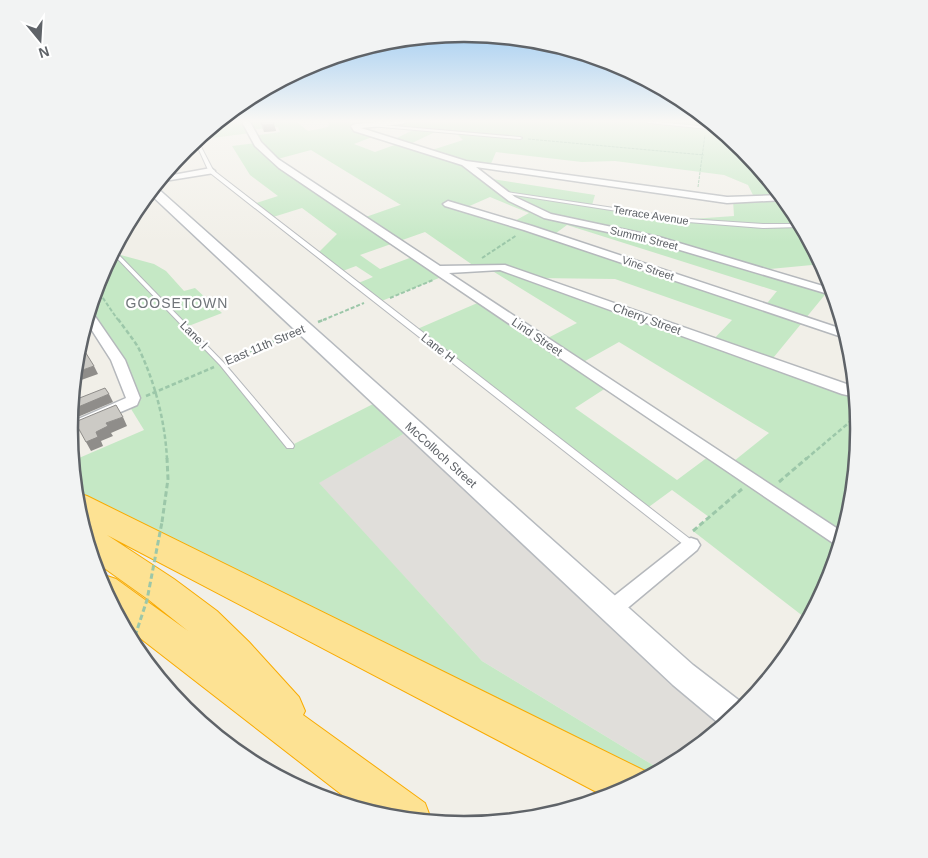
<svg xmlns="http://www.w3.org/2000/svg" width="928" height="858" font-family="Helvetica,sans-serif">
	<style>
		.industrial { fill: #e0deda }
		.green { fill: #c5e8c5; fill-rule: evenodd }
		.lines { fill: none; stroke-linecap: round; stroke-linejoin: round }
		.lane-casing { stroke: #b5b8bc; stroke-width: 2 }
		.street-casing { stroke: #b5b8bc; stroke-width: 3 }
		.secondary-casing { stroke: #b6babf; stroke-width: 3 }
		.highway-casing { stroke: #f9ab00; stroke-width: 2 }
		.path-far3 { stroke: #9cc7a9; stroke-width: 1; stroke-dasharray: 3 1; stroke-linecap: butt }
		.path-far2 { stroke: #9cc7a9; stroke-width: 2; stroke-dasharray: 4 2; stroke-linecap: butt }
		.path-far1 { stroke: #9cc7a9; stroke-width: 2.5; stroke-dasharray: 4.5 2.5; stroke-linecap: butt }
		.path { stroke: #9cc7a9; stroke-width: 3; stroke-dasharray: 5.5 3; stroke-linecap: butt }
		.lane { fill: #fff; fill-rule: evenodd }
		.street { fill: #fff; fill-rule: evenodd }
		.secondary { fill: #fff; fill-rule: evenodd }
		.highway { fill: #fde293; fill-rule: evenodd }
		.path-bridge-far1 { stroke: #9cc7a9; stroke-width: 3; stroke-dasharray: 5.5 3; stroke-linecap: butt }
		.path-bridge { stroke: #9cc7a9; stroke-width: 4; stroke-dasharray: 8 4; stroke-linecap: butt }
		.wall { fill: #afaea9 }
		.shaded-wall { fill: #8f8d8a }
		.building { fill: #cccac5; stroke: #8f8d8a }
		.labels { text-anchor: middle; stroke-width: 4.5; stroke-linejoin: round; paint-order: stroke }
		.far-street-label { font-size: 11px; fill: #5f6368; stroke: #fff }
		.street-label { font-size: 12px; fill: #5f6368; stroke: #fff }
		.neighbourhood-label { font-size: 14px; letter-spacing: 1px; fill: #70757a; stroke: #fff }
		.rim { fill: none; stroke: #5f6368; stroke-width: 2.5 }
	</style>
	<rect width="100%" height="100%" fill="#f1efe8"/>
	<path class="industrial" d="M412,429l322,287 -51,42 -22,12 -179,-109 -164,-178z"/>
	<path class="green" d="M218,122h79l11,9 20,-4 1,-5h381l34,28 49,60 31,58 -12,-3 -52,5 68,21 -59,72 78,28 9,1 3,37 -7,77 -23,75 -21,39 -115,-89 16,-14 -37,-27 -26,19 -231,-179 67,-29 60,40 35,-18 -91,-56 -9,1 -52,-36 -65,23 20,14 35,-13 29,20 -65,26 -23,-18 17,-7 -17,-11 -16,6 -23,-18 20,-20 -35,-26 -32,10 -17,-14 25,-8 -28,-21 -18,-29 24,-3 -4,-7 28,-4 -2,-5 -29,3 1,3 -53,7zM362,124l51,6 -20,10 7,3 -25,9 -21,-8 23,-9 -22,-9zM437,131l19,2 7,7 -34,11 -21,-6zM311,150l90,55h-1l-40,14 -86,-59zM496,152l86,10 33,-1 109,14 24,10 7,14 -22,1 1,16 -56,4 -86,-15 3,-10 -110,-17 -18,-15 23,3zM490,197l39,16 -18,10 -46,-15zM567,225l209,66h1l-13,16 -212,-71zM536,278l79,1 117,41 -21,22zM619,342l150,91 -40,32 -17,-11 -35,26 -102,-72 34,-22 -31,-21z
		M114,250l3,4 37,10 12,7 18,20 11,-3 27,25 -36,14 36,37 68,82 91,-46 31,29 -93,54 163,178 179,109 -6,3 -63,-7 -372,-187 -144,-75 -4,-43 72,-31 -16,-26 -18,-58 -22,-31 11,-38z"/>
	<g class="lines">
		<g class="lane-casing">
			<path id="lane" d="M647,122h12l58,6 2,2 -70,-7z
				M371,124l149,13 2,1 -2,1 -150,-13 -1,-1z
				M197,139l16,31 481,372 1,3 -1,3 -3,1 -3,-1 -479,-376 -14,-31z
				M500,191l188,28 75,5h38l1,3 -39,1 -75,-6 -186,-29h-2z
				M114,250l110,113 69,81 1,2 -1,2h-6l-67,-83 -108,-112z"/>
		</g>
		<g class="street-casing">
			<path id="street" d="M242,122h8l11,20 17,17 162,107 65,-1 350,122 1,10 -14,-3 -342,-124 -51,3 395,260 -5,14 -560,-379 -24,-22z
				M376,122h30l-4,2 -41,4 105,33 261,36 54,-2 4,5 -58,3 -251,-36 39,30 36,17 108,23 174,52 2,7 -182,-54 -109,-24 -35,-17 -47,-36 -108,-34 -3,-5 4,-2z
				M211,168l4,3 -1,2 -56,9 4,-5z
				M448,201l84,25 313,104 3,9 -324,-109 -79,-24 -2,-2z
				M89,311l3,1 33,48 15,38 -3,7 -68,29v-11l57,-25 -15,-38 -25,-39z
				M691,538l6,2 3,5 -3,5 -79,66 -7,3 -7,-3 -3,-6 3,-6 81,-64z"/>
		</g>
		<g class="secondary-casing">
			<path id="secondary" d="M155,186l466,415 72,64 52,40 -2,4 -21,17 -49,-41 -524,-492z"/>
		</g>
		<g class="highway-casing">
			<path id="highway" d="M75,492l12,4 558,275 3,6 -42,20 -499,-262 67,44 43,32 32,31 50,55 6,14 -2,4 122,88 6,16 -1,2 -43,-4 -28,-9 -237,-184 -24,-47 6,-2 12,4 72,52 -39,-31 -56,-40 -11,-34 4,-1 6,2 -11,-6z"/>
		</g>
		<path class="path-far3" d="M528,139l176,16
			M698,187l7,-52"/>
		<path class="path-far2" d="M482,258l35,-23
			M96,288l22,32
			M390,298l43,-18
			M323,320l41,-17"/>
		<path class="path-far1" d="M118,319c6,9 14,18 20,28 17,35 27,74 29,112
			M318,322l8,-3
			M231,360l59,-26
			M146,396l68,-29
			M806,459l52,-44"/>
		<path class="path" d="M779,482l28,-24
			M162,522l6,-43 -1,-21
			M693,531l49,-42"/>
		<use href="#lane" class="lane"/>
		<use href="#street" class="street"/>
		<use href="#secondary" class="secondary"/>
		<use href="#highway" class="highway"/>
		<path class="path-bridge-far1" d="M135,636l12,-36 15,-78"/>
		<path class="path-bridge" d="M132,643l3,-9"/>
	</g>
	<path class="wall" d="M260,122h13l3,9 -12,1z"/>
	<path class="shaded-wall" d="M274,124l2,7 -12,1 -1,-7z
		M94,366l4,8 -25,9 1,-10z
		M109,394l4,8 -40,17 -1,-3h-2l1,-7z
		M123,417l4,9 -16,7 2,3 -12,5 2,5 -12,5 -5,-9 10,-10 10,-9z"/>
	<path class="building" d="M261,122h12l1,2 -11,1z
		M79,342l15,24 -20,7 2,-21z
		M105,388l4,6 -38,16 1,-9z
		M116,405l7,12 -17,6 2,3 -12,6 2,5 -12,5 -11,-20z"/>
	<linearGradient id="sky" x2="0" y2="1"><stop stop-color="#8fc3f1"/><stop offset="0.5" stop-color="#f9f8f5"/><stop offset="1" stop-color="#f9f8f5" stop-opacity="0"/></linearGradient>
	<rect width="928" height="242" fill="url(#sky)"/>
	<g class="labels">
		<g class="far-street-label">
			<text transform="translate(651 215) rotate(9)" y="4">Terrace Avenue</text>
			<text transform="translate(644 238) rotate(14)" y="4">Summit Street</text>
			<text transform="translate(648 268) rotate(19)" y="4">Vine Street</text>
		</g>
		<g class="street-label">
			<text transform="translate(647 319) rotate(20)" y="4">Cherry Street</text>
			<text transform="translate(194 335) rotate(45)" y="4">Lane I</text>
			<text transform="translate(537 337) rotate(34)" y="4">Lind Street</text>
			<text transform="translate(265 345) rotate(-23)" y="4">East 11th Street</text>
			<text transform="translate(438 348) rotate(38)" y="4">Lane H</text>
			<text transform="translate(441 455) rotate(42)" y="4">McColloch Street</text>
		</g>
		<g class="neighbourhood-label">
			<text x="177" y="308">GOOSETOWN</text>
		</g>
	</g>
	<path d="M0 0H928V858H0ZM464 42H464A386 386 0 0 1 850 428V430A386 386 0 0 1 464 816H464A386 386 0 0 1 78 430V428A386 386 0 0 1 464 42Z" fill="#f2f3f3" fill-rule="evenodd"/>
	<path class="rim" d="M464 42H464A386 386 0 0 1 850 428V430A386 386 0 0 1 464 816H464A386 386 0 0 1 78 430V428A386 386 0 0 1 464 42Z"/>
	<g transform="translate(40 40) rotate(162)" stroke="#ffffff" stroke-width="4" paint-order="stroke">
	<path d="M0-4L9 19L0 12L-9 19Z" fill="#5f6368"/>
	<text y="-8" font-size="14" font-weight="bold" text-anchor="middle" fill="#5f6368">N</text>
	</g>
</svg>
